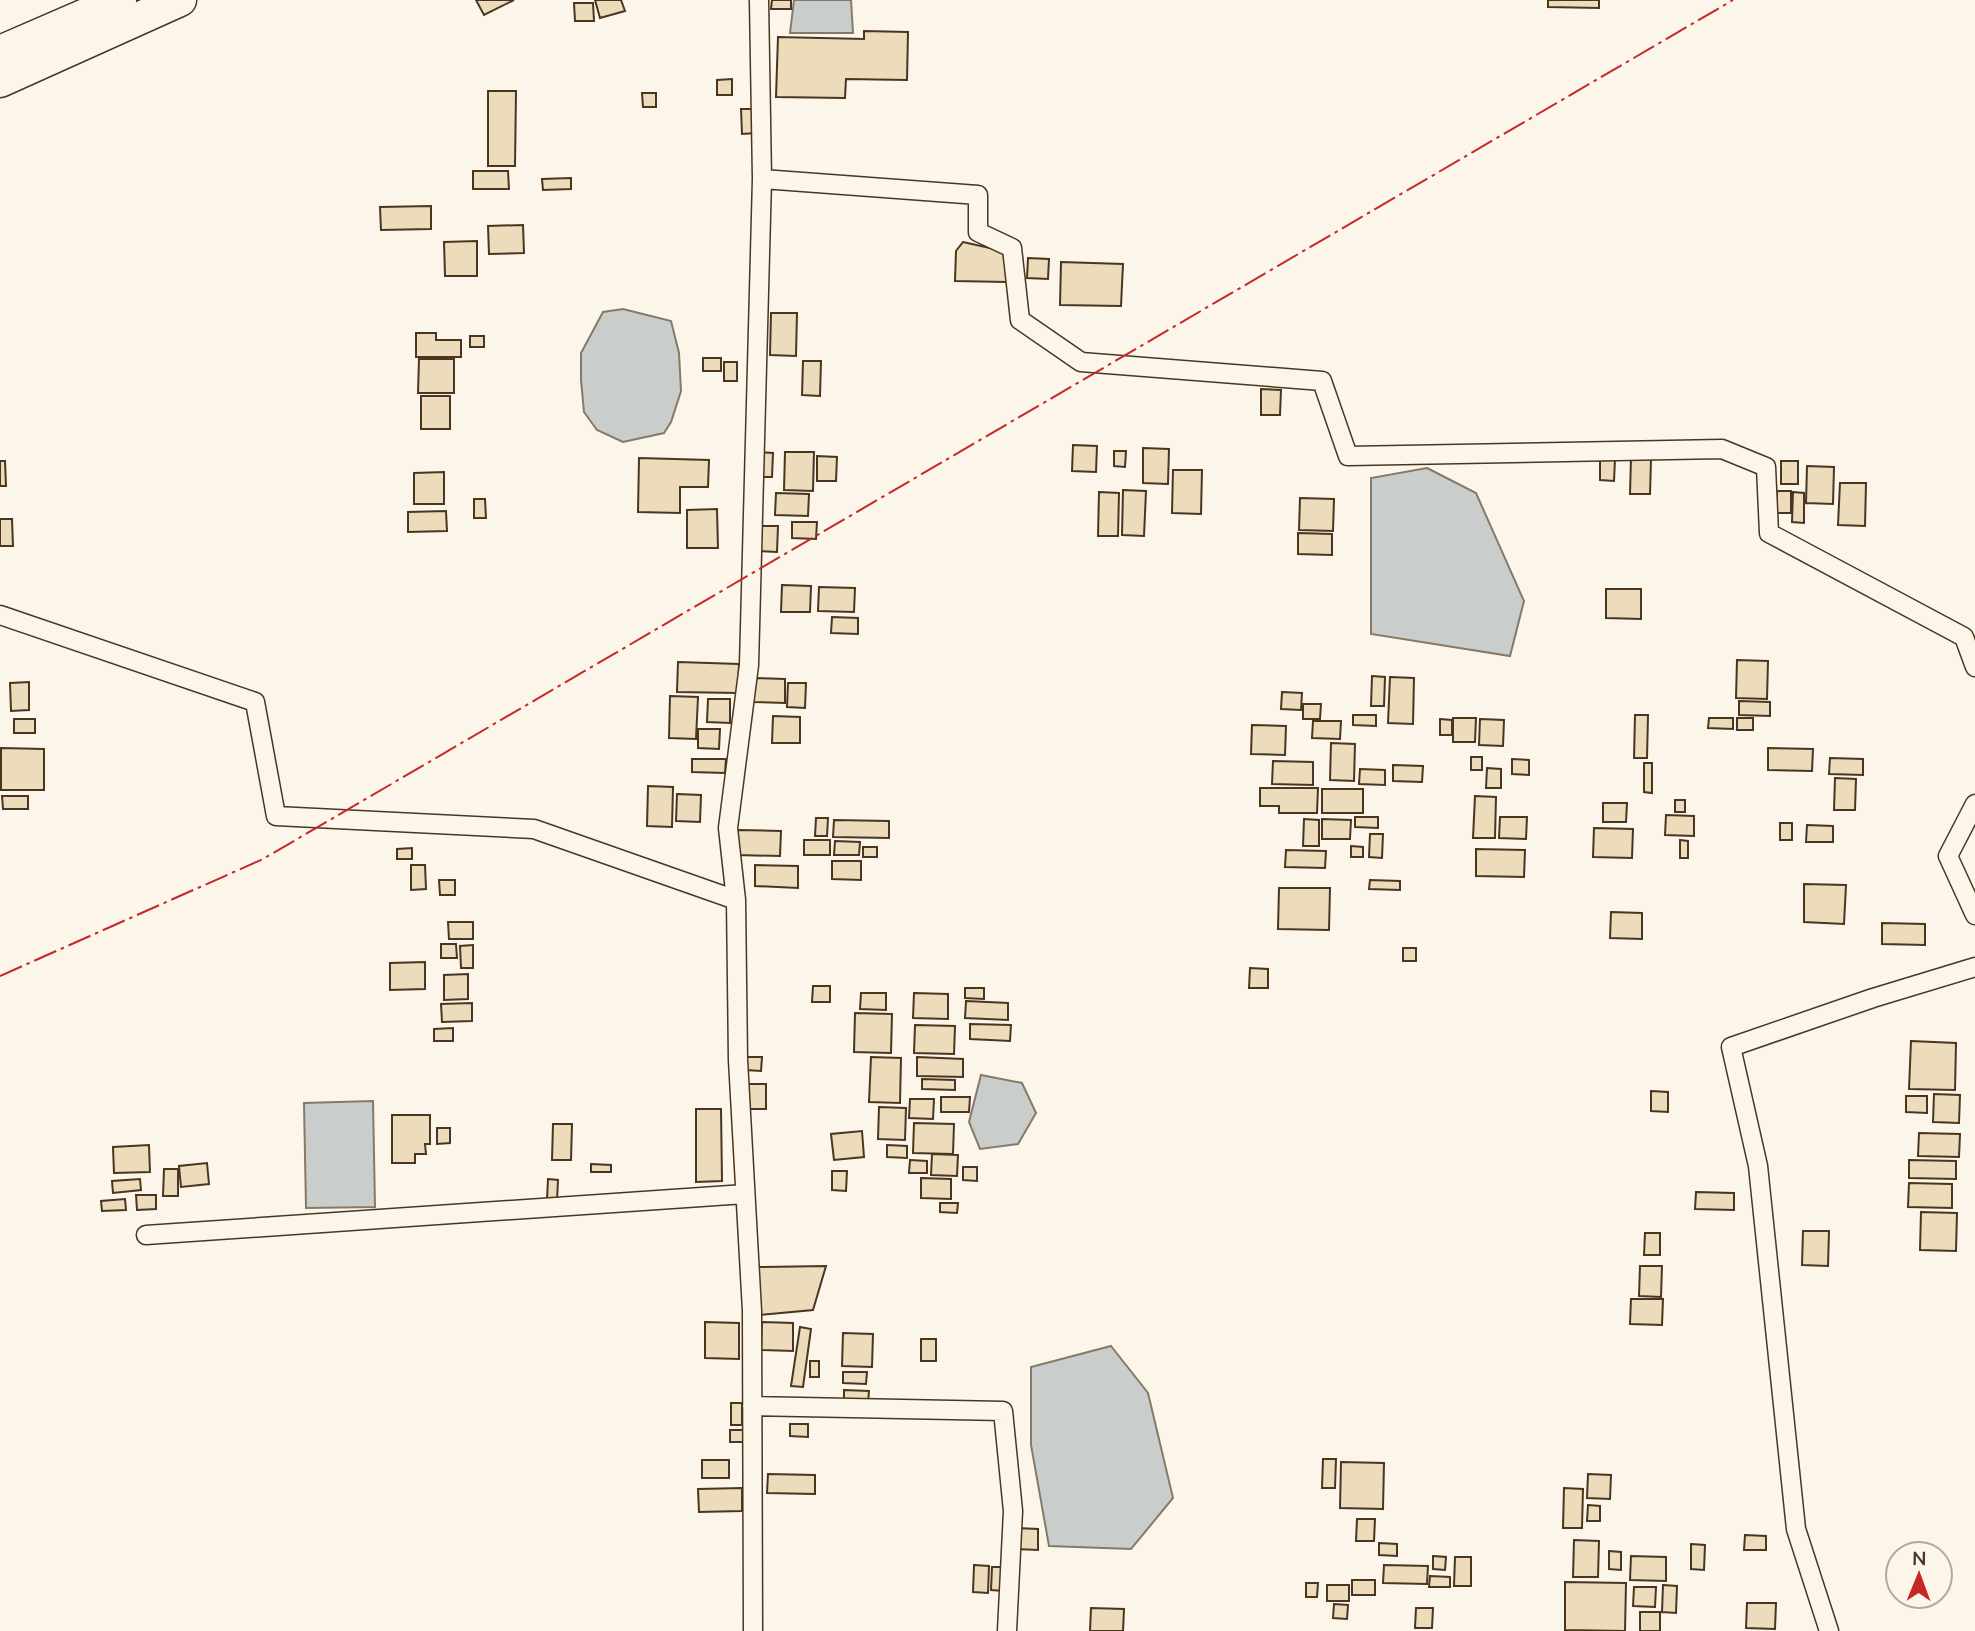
<svg xmlns="http://www.w3.org/2000/svg" width="1975" height="1631" font-family="Mulish,sans-serif">
	<style>
		.water { fill: #c9cecd; stroke: #887966; stroke-width: 2 }
		.building { fill: #ecdcbc; stroke: #4a3520; stroke-width: 2 }
		.lines { fill: none; stroke-linecap: round; stroke-linejoin: round }
		.street-casing { stroke: #4a3520; stroke-width: 21 }
		.highway-casing { stroke: #4a3520; stroke-width: 35 }
		.street { stroke: #fbf6e9; stroke-width: 18 }
		.highway { stroke: #fbf6e9; stroke-width: 32 }
		.power { stroke: #c62828; stroke-width: 2; stroke-dasharray: 24 5 3.5 5; stroke-linecap: butt }
	</style>
	<rect width="100%" height="100%" fill="#fbf6e9"/>
	<path class="water" d="M794,0h57l2,33h-63z
		M623,309l48,12 8,32 2,38 -10,31 -7,11 -41,9 -26,-12 -13,-18 -3,-32v-27l22,-41z
		M1427,468l49,25 48,108 -14,55 -139,-22v-156z
		M981,1075l41,8 14,30 -18,31 -38,5 -11,-27z
		M373,1101l2,106 -69,1 -2,-105z
		M1111,1346l37,47 25,105 -42,51 -82,-3 -18,-101v-78z"/>
	<path class="building" d="M476,0h38l-30,15z
		M595,0h26l4,11 -25,7z
		M772,0h19v9h-20z
		M1548,0h51v8l-51,-1z
		M574,3h19l1,18h-19z
		M864,31l44,1 -1,48 -61,-1 -1,19 -69,-1 2,-60 86,2z
		M732,79v16h-15v-15z
		M488,91h28l-1,75h-27z
		M642,93h14v14h-13z
		M741,109h15v24l-14,1z
		M473,171h35l1,18h-36z
		M571,178v11l-28,1 -1,-11z
		M431,206v23l-50,1 -1,-23z
		M523,225l1,28 -35,1 -1,-28z
		M477,241v35h-32l-1,-34z
		M963,242l45,10 -1,30 -52,-1 1,-30z
		M1028,258l21,1 -1,20 -21,-1z
		M1061,262l62,2 -2,42 -61,-1z
		M771,313h26l-1,43 -26,-1z
		M416,333h20v7h25v17h-45z
		M470,336h14v11h-14z
		M703,358h18v13h-18z
		M419,359h35v34h-36z
		M803,361h18l-1,35 -18,-1z
		M724,362h13v19h-13z
		M1261,389l20,1 -1,25h-19z
		M421,396h29v33h-29z
		M1073,445l24,1 -1,26 -24,-1z
		M1143,448l26,1 -1,35 -25,-1z
		M1114,451h12l-1,16 -11,-1z
		M758,452l15,1 -1,24h-15z
		M785,452h29l-1,39 -29,-1z
		M817,456l20,1 -1,24h-19z
		M639,458l70,2 -1,27h-28v26l-42,-1z
		M1600,458l15,1 -1,22 -14,-1z
		M1631,458l20,1 -1,35h-20z
		M0,461h5l1,25h-6z
		M1781,461h17v23h-17z
		M1807,466l27,1 -1,37 -27,-1z
		M1173,470h29l-1,44 -29,-1z
		M444,472v32h-30v-31z
		M1840,483h26l-1,43 -27,-1z
		M1123,490l23,1 -2,45 -22,-1z
		M1777,491h14v22h-15z
		M1099,492l20,1 -1,43h-20z
		M1793,492l11,1v30l-12,-1z
		M776,493l33,1 -1,22 -33,-1z
		M1300,498l34,1 -1,32 -34,-1z
		M474,499h11l1,19h-12z
		M717,509l1,39h-31v-38z
		M446,511l1,20 -39,1v-20z
		M0,519h12l1,27h-13z
		M792,522h25l-1,17 -24,-1z
		M759,526h19l-1,26 -19,-1z
		M1298,533l34,1v21l-34,-1z
		M782,585l29,1 -1,26h-29z
		M819,587l36,1 -1,24 -36,-1z
		M1606,589h35v30l-35,-1z
		M832,617l26,1v16l-27,-1z
		M1737,660l31,1 -1,38 -31,-1z
		M678,662l61,2 -1,29 -61,-1z
		M1372,676l13,1 -1,29h-13z
		M1390,677l24,1 -1,46 -25,-1z
		M753,678l32,1v24l-32,-1z
		M29,682v28l-18,1 -1,-28z
		M788,683h18l-1,25 -18,-1z
		M1282,692l20,1 -1,17 -20,-1z
		M670,696l28,1 -2,42 -27,-1z
		M708,699h22v24l-23,-1z
		M1739,701l31,1v14l-31,-1z
		M1303,704h18l-1,15h-17z
		M1353,715h23v11l-23,-1z
		M1635,715h13l-1,43h-13z
		M773,716l27,1v26h-28z
		M1453,718h23l-1,24h-22z
		M1709,718h24v11l-25,-1z
		M1737,718h16v12h-16z
		M14,719h21v14h-21z
		M1440,719l12,1v15h-12z
		M1480,719l24,1 -1,26 -24,-1z
		M1313,721h28l-1,18 -28,-1z
		M1252,725l34,1 -1,29 -34,-1z
		M698,729h22l-1,20 -21,-1z
		M1331,743l24,1 -1,37 -24,-1z
		M1,748l43,1v41h-43z
		M1768,748l45,1 -1,22 -44,-1z
		M1471,757h11v13h-11z
		M1830,758l33,1v16l-34,-1z
		M692,759h34l-1,14 -33,-1z
		M1512,759l17,1v15l-17,-1z
		M1273,761l40,1v23l-41,-1z
		M1644,763h8v30l-8,-1z
		M1393,765l30,1 -1,16 -29,-1z
		M1487,768l14,1v19h-15z
		M1360,769l25,1v15l-26,-1z
		M1835,778l21,1 -1,31h-21z
		M648,786l25,1 -1,40 -25,-1z
		M1260,788h58l-1,25h-38v-7h-19z
		M1322,789h41v24h-41z
		M677,794l24,1 -1,27 -24,-1z
		M2,796h26v13h-25z
		M1475,796l21,1 -1,41h-22z
		M1675,800h10v12h-10z
		M1603,803h24l-1,19h-23z
		M1666,815l28,1v20l-29,-1z
		M1355,817h23v11l-23,-1z
		M1500,817h27l-1,22 -27,-1z
		M816,818h12l-1,18h-12z
		M1304,819l15,1v26h-16z
		M1322,819l29,1 -1,19h-28z
		M834,820l55,1v17l-56,-1z
		M1780,823h12v17h-12z
		M1807,825l26,1v16h-27z
		M1594,828l39,1 -1,29 -39,-1z
		M738,830l43,1 -1,25 -43,-1z
		M1370,834h13l-1,24 -13,-1z
		M804,840h26v15h-26z
		M1680,840l8,1v17h-8z
		M835,841l25,1 -1,13h-25z
		M1351,846l12,1v10h-12z
		M863,847h14v10h-14z
		M412,848v11h-15v-10z
		M1476,849l49,1 -1,27 -48,-1z
		M1286,850l40,1 -1,17 -40,-1z
		M832,861h29v19l-29,-1z
		M411,865h14l1,24 -15,1z
		M755,865l43,1v22l-43,-2z
		M439,880h16v15h-15z
		M1370,880l30,1v9l-31,-1z
		M1804,884l42,1 -2,39 -40,-2z
		M1279,888h51l-1,42 -51,-1z
		M1611,912l31,1v26l-32,-1z
		M448,922h25v17h-24z
		M1882,923l43,1v21l-43,-1z
		M441,944h15l1,14h-16z
		M473,945v23h-12l-1,-22z
		M1403,948h13v13h-13z
		M425,962v27l-35,1v-27z
		M1250,968l18,1v19h-19z
		M468,974v25l-24,1v-25z
		M813,986h17v16h-18z
		M965,988h19v11l-19,-1z
		M861,993h25v17l-26,-1z
		M914,993l34,1v25l-35,-1z
		M966,1001l42,2v17l-43,-2z
		M472,1003v18l-30,1 -1,-18z
		M855,1013l37,1 -1,39 -37,-1z
		M970,1024l41,1 -1,16 -40,-2z
		M915,1025l40,1 -1,28 -40,-1z
		M453,1028v13h-19v-12z
		M1911,1041l45,2 -1,47 -46,-1z
		M747,1057h15l-1,14 -15,-1z
		M871,1057l30,1 -1,45 -31,-1z
		M917,1057l46,2v18l-46,-1z
		M922,1079l33,1v10l-33,-1z
		M748,1084h18v25h-19z
		M1651,1091l17,1v20l-17,-1z
		M1934,1094l26,1 -1,28 -26,-1z
		M1906,1096h21v17l-21,-1z
		M941,1097h29l-1,15h-28z
		M910,1099h24l-1,20 -24,-1z
		M879,1107l27,1 -1,32 -27,-1z
		M696,1109h25l1,72 -26,1z
		M392,1115h38v29h-5l1,10h-11v9h-23z
		M914,1123l40,1 -1,30 -40,-1z
		M553,1124h19l-1,36h-19z
		M437,1128h13v15l-13,1z
		M862,1131l2,26 -30,3 -3,-26z
		M1919,1133l41,1 -1,23 -41,-1z
		M149,1145l1,27 -36,1 -1,-26z
		M887,1145l20,1v12l-20,-1z
		M932,1154l26,1 -1,21 -26,-1z
		M910,1160l17,1v12h-18z
		M1909,1160l47,1v18l-47,-1z
		M207,1163l2,21 -28,3 -2,-21z
		M591,1164l20,1v7h-20z
		M963,1167h14v14l-14,-1z
		M164,1169h14v27h-15z
		M832,1171h15l-1,20 -14,-1z
		M921,1178l30,1v20l-30,-1z
		M140,1179l1,11 -28,3 -1,-12z
		M548,1179l10,1 -1,21 -10,-1z
		M1909,1183l43,1v24l-44,-1z
		M1696,1192l38,1v17l-39,-1z
		M136,1195h20v14l-19,1z
		M125,1199l1,11 -24,1 -1,-10z
		M940,1203h18l-1,10 -17,-1z
		M1921,1212l36,1 -1,38 -36,-1z
		M1803,1231h26l-1,35 -26,-1z
		M1645,1233h15v22h-16z
		M826,1266l-13,44 -54,5v-48z
		M1640,1266h22l-1,31 -22,-1z
		M1631,1299h32l-1,26 -32,-1z
		M705,1322l34,1v36l-34,-1z
		M762,1322l31,1v28l-32,-1z
		M800,1327l11,2 -8,58 -12,-1z
		M843,1333l30,1 -1,33 -30,-1z
		M921,1339h15v22h-15z
		M810,1361h9v16h-9z
		M843,1372h24l-1,12 -23,-1z
		M844,1390l25,1 -1,12 -24,-1z
		M731,1403h11v22h-11z
		M790,1424h18v13l-18,-1z
		M730,1430h15l1,12h-16z
		M1323,1459h13l-1,29h-13z
		M702,1460h27v18h-27z
		M1341,1462l43,1 -1,46 -43,-1z
		M768,1474l47,1v19l-48,-1z
		M1588,1474l23,1 -1,24 -23,-1z
		M742,1488v23l-43,1 -1,-23z
		M1564,1488l19,1 -1,39h-19z
		M1588,1505l12,1v15h-13z
		M1357,1519h18l-1,22h-18z
		M1015,1528l23,1v21l-23,-1z
		M1745,1535l21,1v14h-22z
		M1574,1540l25,1 -1,36h-25z
		M1379,1543l18,1v12l-18,-1z
		M1691,1544l14,1 -1,25 -13,-1z
		M1609,1551l12,1v18l-12,-1z
		M1433,1556l13,1 -1,13 -12,-1z
		M1631,1556l35,1v24l-36,-1z
		M1455,1557h16v29h-17z
		M974,1565l15,1 -1,27 -15,-1z
		M1384,1565l44,1 -1,18 -44,-1z
		M992,1567h12v24l-13,-1z
		M1430,1576l20,1v10h-21z
		M1352,1580h23v15h-23z
		M1565,1582l61,1 -1,48 -60,-1z
		M1306,1583h12l-1,14h-11z
		M1327,1585h22v16h-22z
		M1663,1585l14,1 -1,27 -14,-1z
		M1634,1587h22l-1,20 -22,-1z
		M1747,1603h29l-1,26 -29,-1z
		M1334,1604l14,1 -1,14 -14,-1z
		M1091,1608l33,1 -1,22h-33z
		M1416,1608h17l-1,20h-17z
		M1640,1612h20v19h-20z"/>
	<g class="lines">
		<g class="street-casing">
			<path id="street" d="M762,179l216,16v37l34,16 8,72 61,42 241,19 26,75 374,-7 44,18 3,66 195,104 11,30
				M0,615l255,87 21,114 258,13 202,71
				M1975,804l-27,52 27,59
				M146,1235l599,-41
				M752,1406l251,5 10,100 -6,120
				M753,1631l-1,-320 -14,-251 -2,-160 -8,-72 21,-163 13,-486 -3,-179
				M1829,1631l-33,-102 -38,-363 -27,-119 142,-49 102,-31"/>
		</g>
		<g class="highway-casing">
			<path id="highway" d="M0,52l120,-52
				M0,81l180,-81"/>
		</g>
		<use href="#street" class="street"/>
		<use href="#highway" class="highway"/>
		<path class="power" d="M0,976l263,-117 1470,-859"/>
	</g>
	<g transform="translate(1919 1575) rotate(1)"><circle r="33" fill="#fbf6e9" stroke="#b4a999" stroke-width="2"/>
	<path d="M0-5L12 26L0 18L-12 26Z" fill="#c62828"/>
	<text y="-10" font-size="19" font-weight="bold" text-anchor="middle" fill="#4a3520">N</text>
	</g>
</svg>
